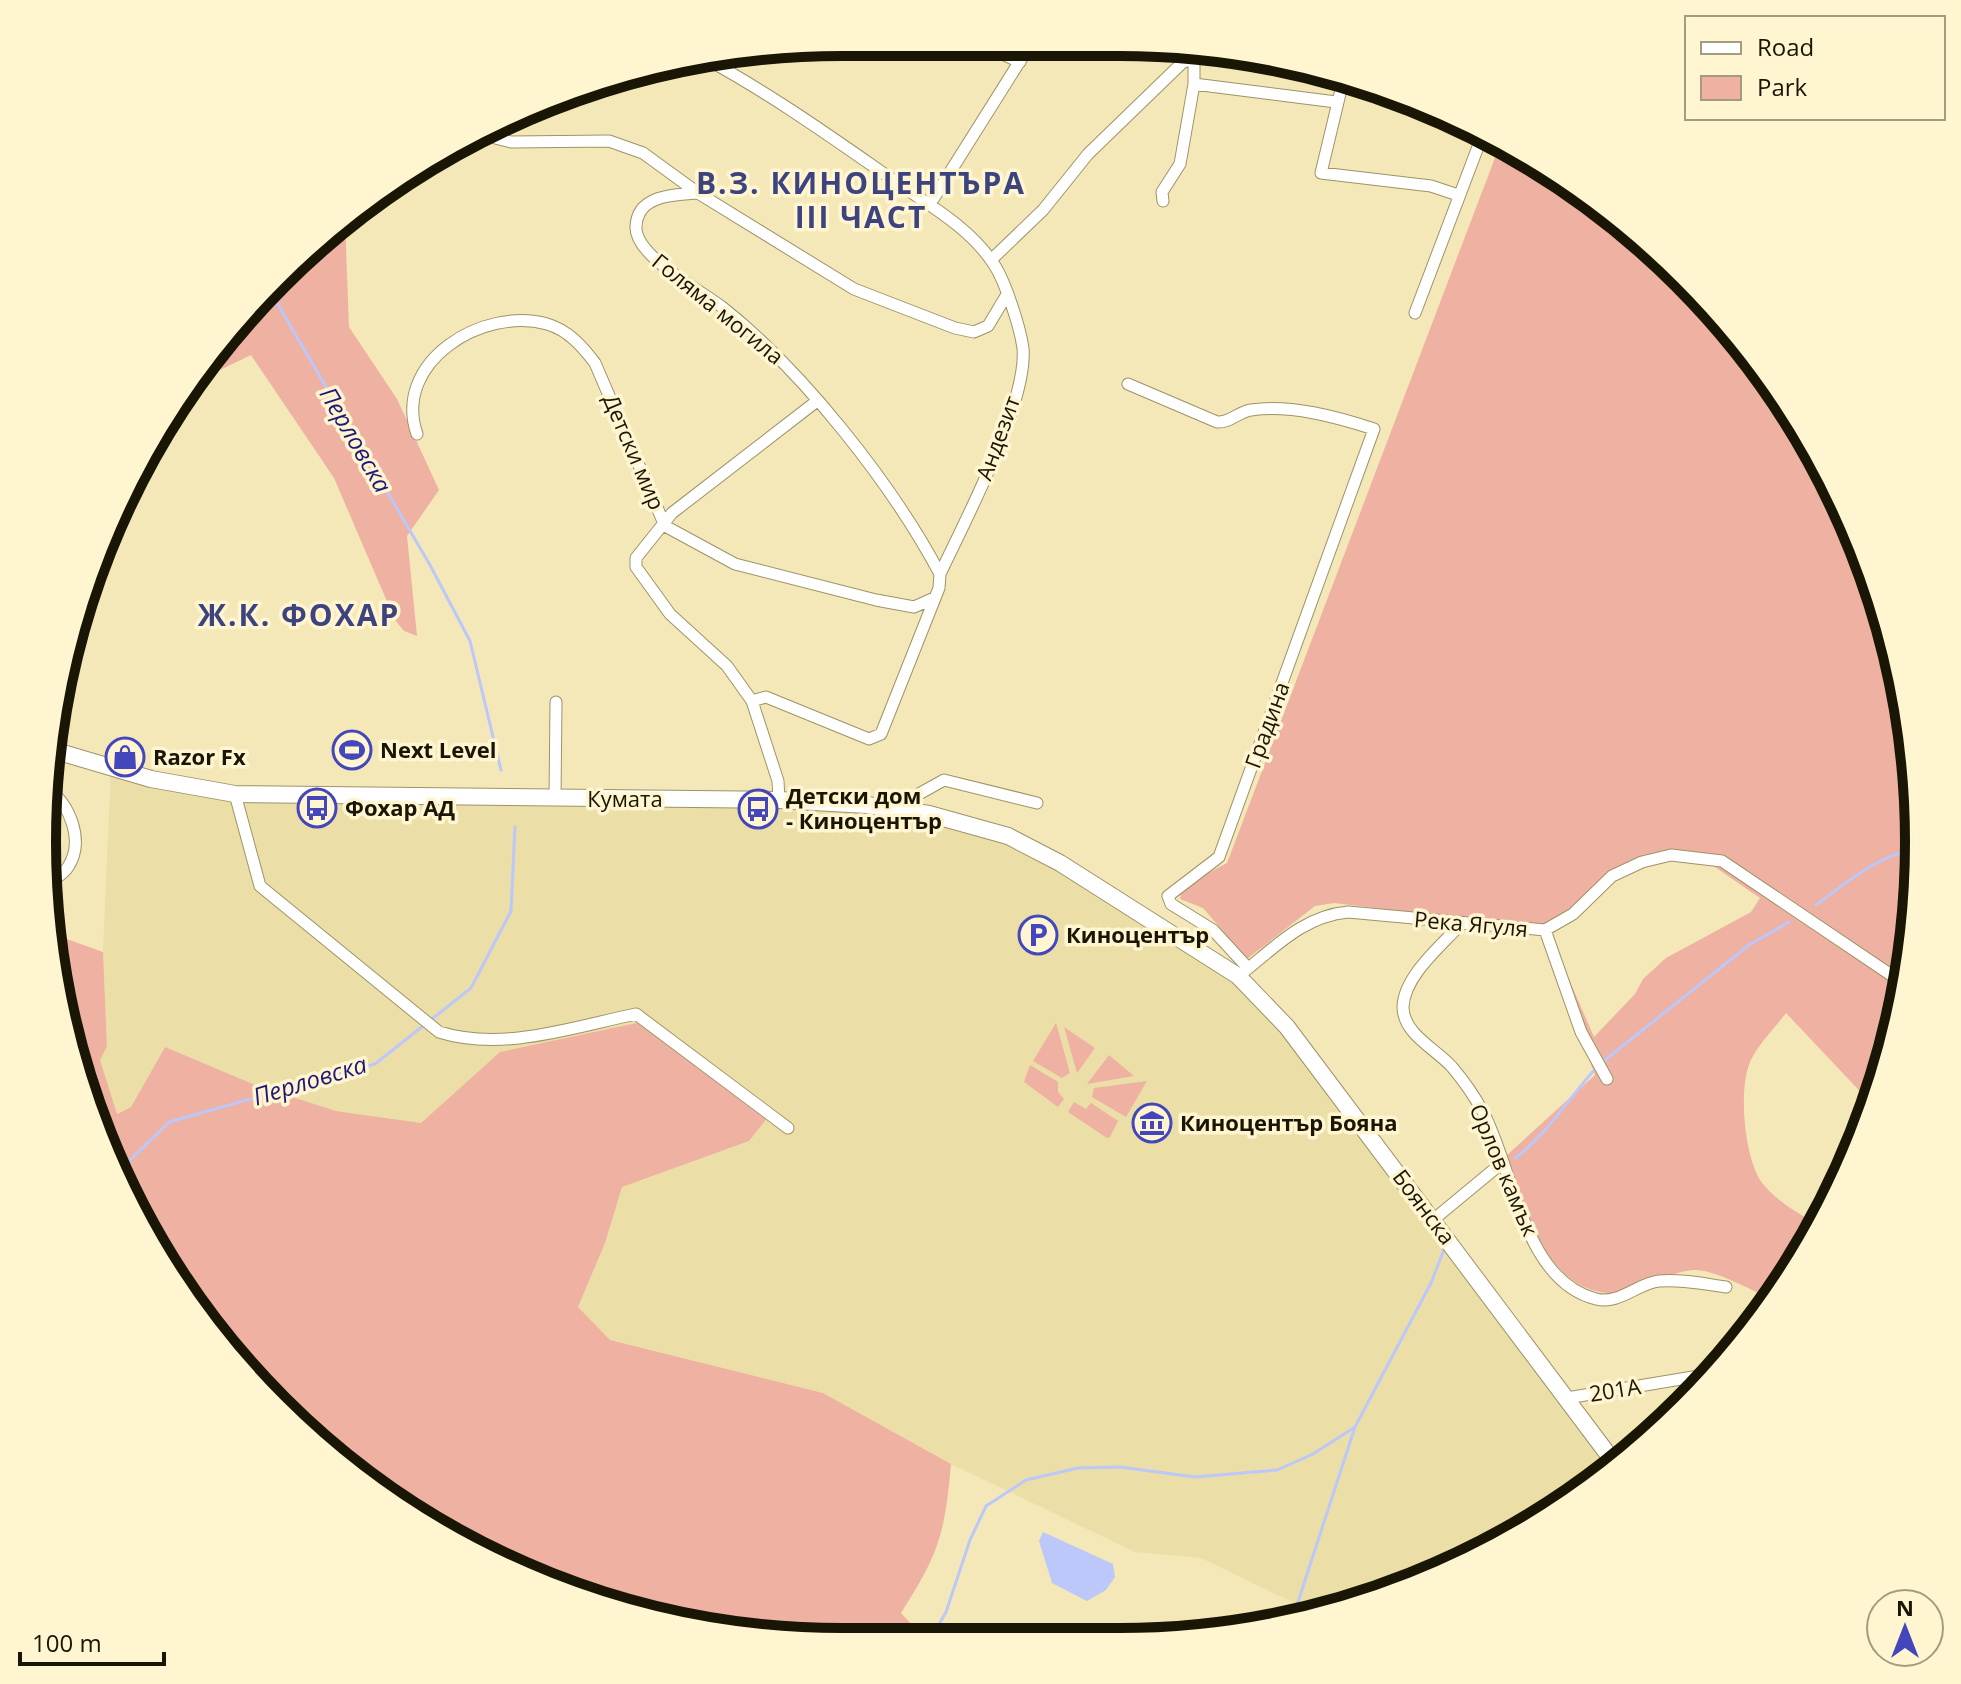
<svg xmlns="http://www.w3.org/2000/svg" width="1961" height="1684" font-family="'Open Sans',sans-serif">
	<style>
		.built { fill: #ebdea7 }
		.green { fill: #efb1a1; fill-rule: evenodd }
		.water { fill: #bcc7fa }
		.lines { fill: none; stroke-linecap: round; stroke-linejoin: round }
		.stream { stroke: #bcc7fa; stroke-width: 3 }
		.street-casing { stroke: #9e9367; stroke-width: 13 }
		.secondary-casing { stroke: #9e9367; stroke-width: 18 }
		.street { stroke: #fff; stroke-width: 11 }
		.secondary { stroke: #fff; stroke-width: 16 }
		.labels { text-anchor: middle; stroke-width: 7; stroke-linejoin: round; paint-order: stroke }
		.street-label { font-size: 22px; fill: #1a1605; stroke: #fff5d0 }
		.poi-label { font-size: 22px; font-weight: bold; fill: #1a1605; stroke: #fff5d0; text-anchor: start }
		.water-label { font-size: 24px; font-style: italic; fill: #201977; stroke: #fff5d0 }
		.district-label { font-size: 30px; font-weight: bold; letter-spacing: 2px; fill: #3c437f; stroke: #fff5d0 }
		.rim { fill: none; stroke: #1a1605; stroke-width: 10 }
	</style>
	<rect width="100%" height="100%" fill="#f4e8b9"/>
	<path class="built" d="M111,767l87,23 669,15 141,31 230,140 49,51 329,438 -97,70 -142,64 -66,12 -110,-53 -66,-6 -184,-88 -128,-71 -213,-53 -32,-33 27,-64 16,-56 128,-46 -249,-89 -79,71 -85,-12 -78,-25 -93,-39 -34,60 -15,7 -17,-54 8,-14 -4,-94z"/>
	<path class="green" d="M1501,142l105,66 115,107 91,127 64,142 36,153 5,157 -25,155 -21,54 -85,-90c-11,15 -26,29 -34,45 -15,26 -8,103 11,126 15,18 36,30 55,41l-46,75c-18,-9 -61,-32 -79,-30 -26,2 -51,22 -76,23 -69,4 -94,-86 -111,-137l89,-81 -54,-147 -207,-25 -19,3 -68,53 -44,-51 -23,-9 2,-12 45,-24zM1679,860l33,5 48,33 -9,14 -85,46 -23,21 -8,15 -41,43 -44,-101c41,-35 73,-74 129,-76z
		M345,220l4,107 48,72 42,91 -32,46 10,100 -13,-5 -9,-11 -61,-142 -83,-123 -64,31 128,-146z
		M52,938h12l39,14 4,94 -7,14 17,54 14,-7 34,-60 93,39 78,25 85,12 79,-71 137,-29 131,94 -19,24 -127,46 -17,56 -27,64 32,33 213,53 128,71c-6,69 -12,90 -50,149l27,29h-86l-157,-15 -149,-46 -139,-74 -121,-100 -99,-121 -92,-186z
		M1056,1023l14,50 -8,5 -29,-17z
		M1064,1027l31,21 -18,25z
		M1109,1055l25,21 -47,8z
		M1030,1065l28,17v10l6,7 -6,8 -34,-25z
		M1147,1081l-21,36 -34,-20 2,-9z
		M1074,1102l12,7 5,-6 27,18 -8,16 -3,1 -39,-26z"/>
	<path class="water" d="M1043,1532l70,32 2,13 -9,13 -19,11 -35,-18 -13,-42z"/>
	<g class="lines">
		<path class="stream" d="M270,291l160,274 40,76 31,129
			M1816,905c29,-21 62,-51 100,-55
			M1605,1060l144,-115 40,-23
			M1515,1158c33,-25 54,-60 81,-90
			M120,1170l49,-48 206,-58 96,-76 40,-77 4,-84
			M1296,1608l59,-181 76,-144 14,-36
			M929,1642l17,-30 24,-72 16,-34 40,-26 52,-12 42,-1 75,10 82,-7 36,-16 42,-27"/>
		<g class="street-casing">
			<path id="street" d="M982,45l38,17
				M708,60c66,36 126,79 188,122 33,23 74,46 97,81 12,17 27,64 30,85 5,54 -59,175 -83,226
				M1344,77l-23,96 110,13 27,9
				M1194,84l142,18
				M490,124l5,14 16,4 98,-1 34,12 55,40 156,96 101,39 19,4 14,-6 18,-30
				M698,193c-23,2 -61,1 -62,34 -1,29 64,63 86,80 81,64 170,177 218,267l-1,14 -58,146 -12,5 -103,-42 -14,4
				M1163,201l-1,-9 18,-28 14,-80v-26l5,-10
				M930,204l100,-159
				M991,260l52,-50 45,-56 94,-91 12,-5
				M1415,313l69,-182
				M1128,384l89,38c13,1 21,-10 34,-12 39,-6 86,7 123,19l-155,428 -51,39 3,8 42,26 35,38
				M417,434c-25,-72 66,-128 130,-110 21,6 35,22 48,39l70,163
				M665,526l70,38 141,36 38,7 18,-8
				M235,794l25,92 179,146c64,20 134,-5 197,-18l152,114
				M555,799l1,-97
				M779,800l-1,-19 -26,-80 -25,-35 -57,-52 -34,-47v-9l36,-45 145,-112
				M907,810l10,-15 27,-15 93,23
				M44,887c7,-6 19,-12 24,-20 17,-26 2,-63 -21,-79
				M1461,924c-20,22 -57,52 -58,83 0,27 33,42 49,60 11,13 23,30 31,45 30,55 40,169 113,187 23,6 42,-16 63,-18 22,-2 45,3 67,6
				M1545,930l36,102 26,47
				M1245,971c32,-26 60,-55 103,-59l197,18 28,-16 39,-38 30,-14 29,-7 51,6 181,122
				M1433,1220l70,-58
				M1567,1398l144,-24"/>
		</g>
		<g class="secondary-casing">
			<path id="secondary" d="M49,749l102,30 84,15 544,6 88,5 62,9 79,22 52,27 178,113 49,51 329,438"/>
		</g>
		<use href="#street" class="street"/>
		<use href="#secondary" class="secondary"/>
	</g>
	<defs>
		<g id="stadium-ring" transform="scale(2)"><circle r="9.5" fill="#fff5d0" stroke="#4447bc" stroke-width="1.5"/><path d="M0-5a6.5 5 0 1 0 0 10a6.5 5 0 1 0 0-10ZM-3.5-1.8h7v3.6h-7Z" fill="#4447bc"/></g>
		<g id="shop-ring" transform="scale(2)"><circle r="9.5" fill="#fff5d0" stroke="#4447bc" stroke-width="1.5"/><path d="M-5-2.5h2.3a2.7 3.5 0 0 1 5.4 0H5L5.5 6h-11ZM-1.5-2.5h3a1.5 2.3 0 0 0-3 0Z" fill="#4447bc"/></g>
		<g id="bus-ring" transform="scale(2)"><circle r="9.5" fill="#fff5d0" stroke="#4447bc" stroke-width="1.5"/><path d="M-5-6H5V4H4V6H2V4H-2V6H-4V4H-5ZM-3.5-4V0h7V-4ZM-3.5 1.2v1.5H-2V1.2ZM2 1.2v1.5H3.5V1.2Z" fill="#4447bc"/></g>
		<g id="parking-ring" transform="scale(2)"><circle r="9.5" fill="#fff5d0" stroke="#4447bc" stroke-width="1.5"/><path d="M-3.5-5.5H1a3.5 3.5 0 0 1 0 7H-1V5.5H-3.5ZM-1-3.4V-.6H.8a1.4 1.4 0 0 0 0-2.8Z" fill="#4447bc"/></g>
		<g id="museum-ring" transform="scale(2)"><circle r="9.5" fill="#fff5d0" stroke="#4447bc" stroke-width="1.5"/><path d="M0-6L6-3V-2H-6V-3ZM-5-1h2V3h-2ZM-1-1h2V3h-2ZM3-1h2V3H3ZM-6 4H6V6H-6Z" fill="#4447bc"/></g>
	</defs>
	<g fill-rule="evenodd">
		<use href="#stadium-ring" x="352" y="750"/>
		<use href="#shop-ring" x="125" y="757"/>
		<use href="#bus-ring" x="317" y="808"/>
		<use href="#bus-ring" x="758" y="809"/>
		<use href="#parking-ring" x="1038" y="935"/>
		<use href="#museum-ring" x="1152" y="1123"/>
	</g>
	<g class="labels">
		<g class="street-label">
			<text transform="translate(718 309) rotate(39)" y="8">Голяма могила</text>
			<text transform="translate(998 438) rotate(-70)" y="8">Андезит</text>
			<text transform="translate(634 452) rotate(67)" y="8">Детски мир</text>
			<text transform="translate(1267 725) rotate(-70)" y="8">Градина</text>
			<text x="625" y="807">Кумата</text>
			<text transform="translate(1471 924) rotate(5)" y="8">Река Ягуля</text>
			<text transform="translate(1504 1170) rotate(67)" y="8">Орлов камък</text>
			<text transform="translate(1424 1207) rotate(53)" y="8">Боянска</text>
			<text transform="translate(1615 1390) rotate(-9)" y="8">201А</text>
		</g>
		<g class="poi-label">
			<text x="380" y="758">Next Level</text>
			<text x="153" y="765">Razor Fx</text>
			<text x="786" y="804">Детски дом<tspan x="786" dy="25">- Киноцентър</tspan></text>
			<text x="345" y="816">Фохар АД</text>
			<text x="1066" y="943">Киноцентър</text>
			<text x="1180" y="1131">Киноцентър Бояна</text>
		</g>
		<g class="water-label">
			<text transform="translate(355 440) rotate(60)" y="8">Перловска</text>
			<text transform="translate(310 1081) rotate(-17)" y="8">Перловска</text>
		</g>
		<g class="district-label">
			<text x="861" y="194">В.З. КИНОЦЕНТЪРА<tspan x="861" dy="34">ІІІ ЧАСТ</tspan></text>
			<text x="299" y="626">Ж.К. ФОХАР</text>
		</g>
	</g>
	<path d="M0 0H1961V1684H0ZM842 56H1119A786 786 0 0 1 1905 842V842A786 786 0 0 1 1119 1628H842A786 786 0 0 1 56 842V842A786 786 0 0 1 842 56Z" fill="#fff5d0" fill-rule="evenodd"/>
	<path class="rim" d="M842 56H1119A786 786 0 0 1 1905 842V842A786 786 0 0 1 1119 1628H842A786 786 0 0 1 56 842V842A786 786 0 0 1 842 56Z"/>
	<rect x="1685" y="16" width="260" height="104" fill="#fff5d0" stroke="#a39c7f" stroke-width="2"/>
	<rect x="1701" y="42" width="40" height="12" fill="#ffffff" stroke="#a39c7f" stroke-width="2"/>
	<text x="1757" y="56" font-size="24" fill="#1a1605">Road</text>
	<rect x="1701" y="76" width="40" height="24" fill="#efb1a1" stroke="#a39c7f" stroke-width="2"/>
	<text x="1757" y="96" font-size="24" fill="#1a1605">Park</text>
	<g transform="translate(1905 1628)"><circle r="38" fill="#fff5d0" stroke="#a39c7f" stroke-width="2"/>
	<path d="M0-6L14 30L0 20L-14 30Z" fill="#4447bc"/>
	<text y="-12" font-size="22" font-weight="bold" text-anchor="middle" fill="#1a1605">N</text>
	</g>
	<path d="M20 1652v12h144v-12" fill="none" stroke="#1a1605" stroke-width="4"/>
	<text x="32" y="1652" font-size="24" fill="#1a1605" stroke="#fff5d0" stroke-width="6" paint-order="stroke">100 m</text>
</svg>
